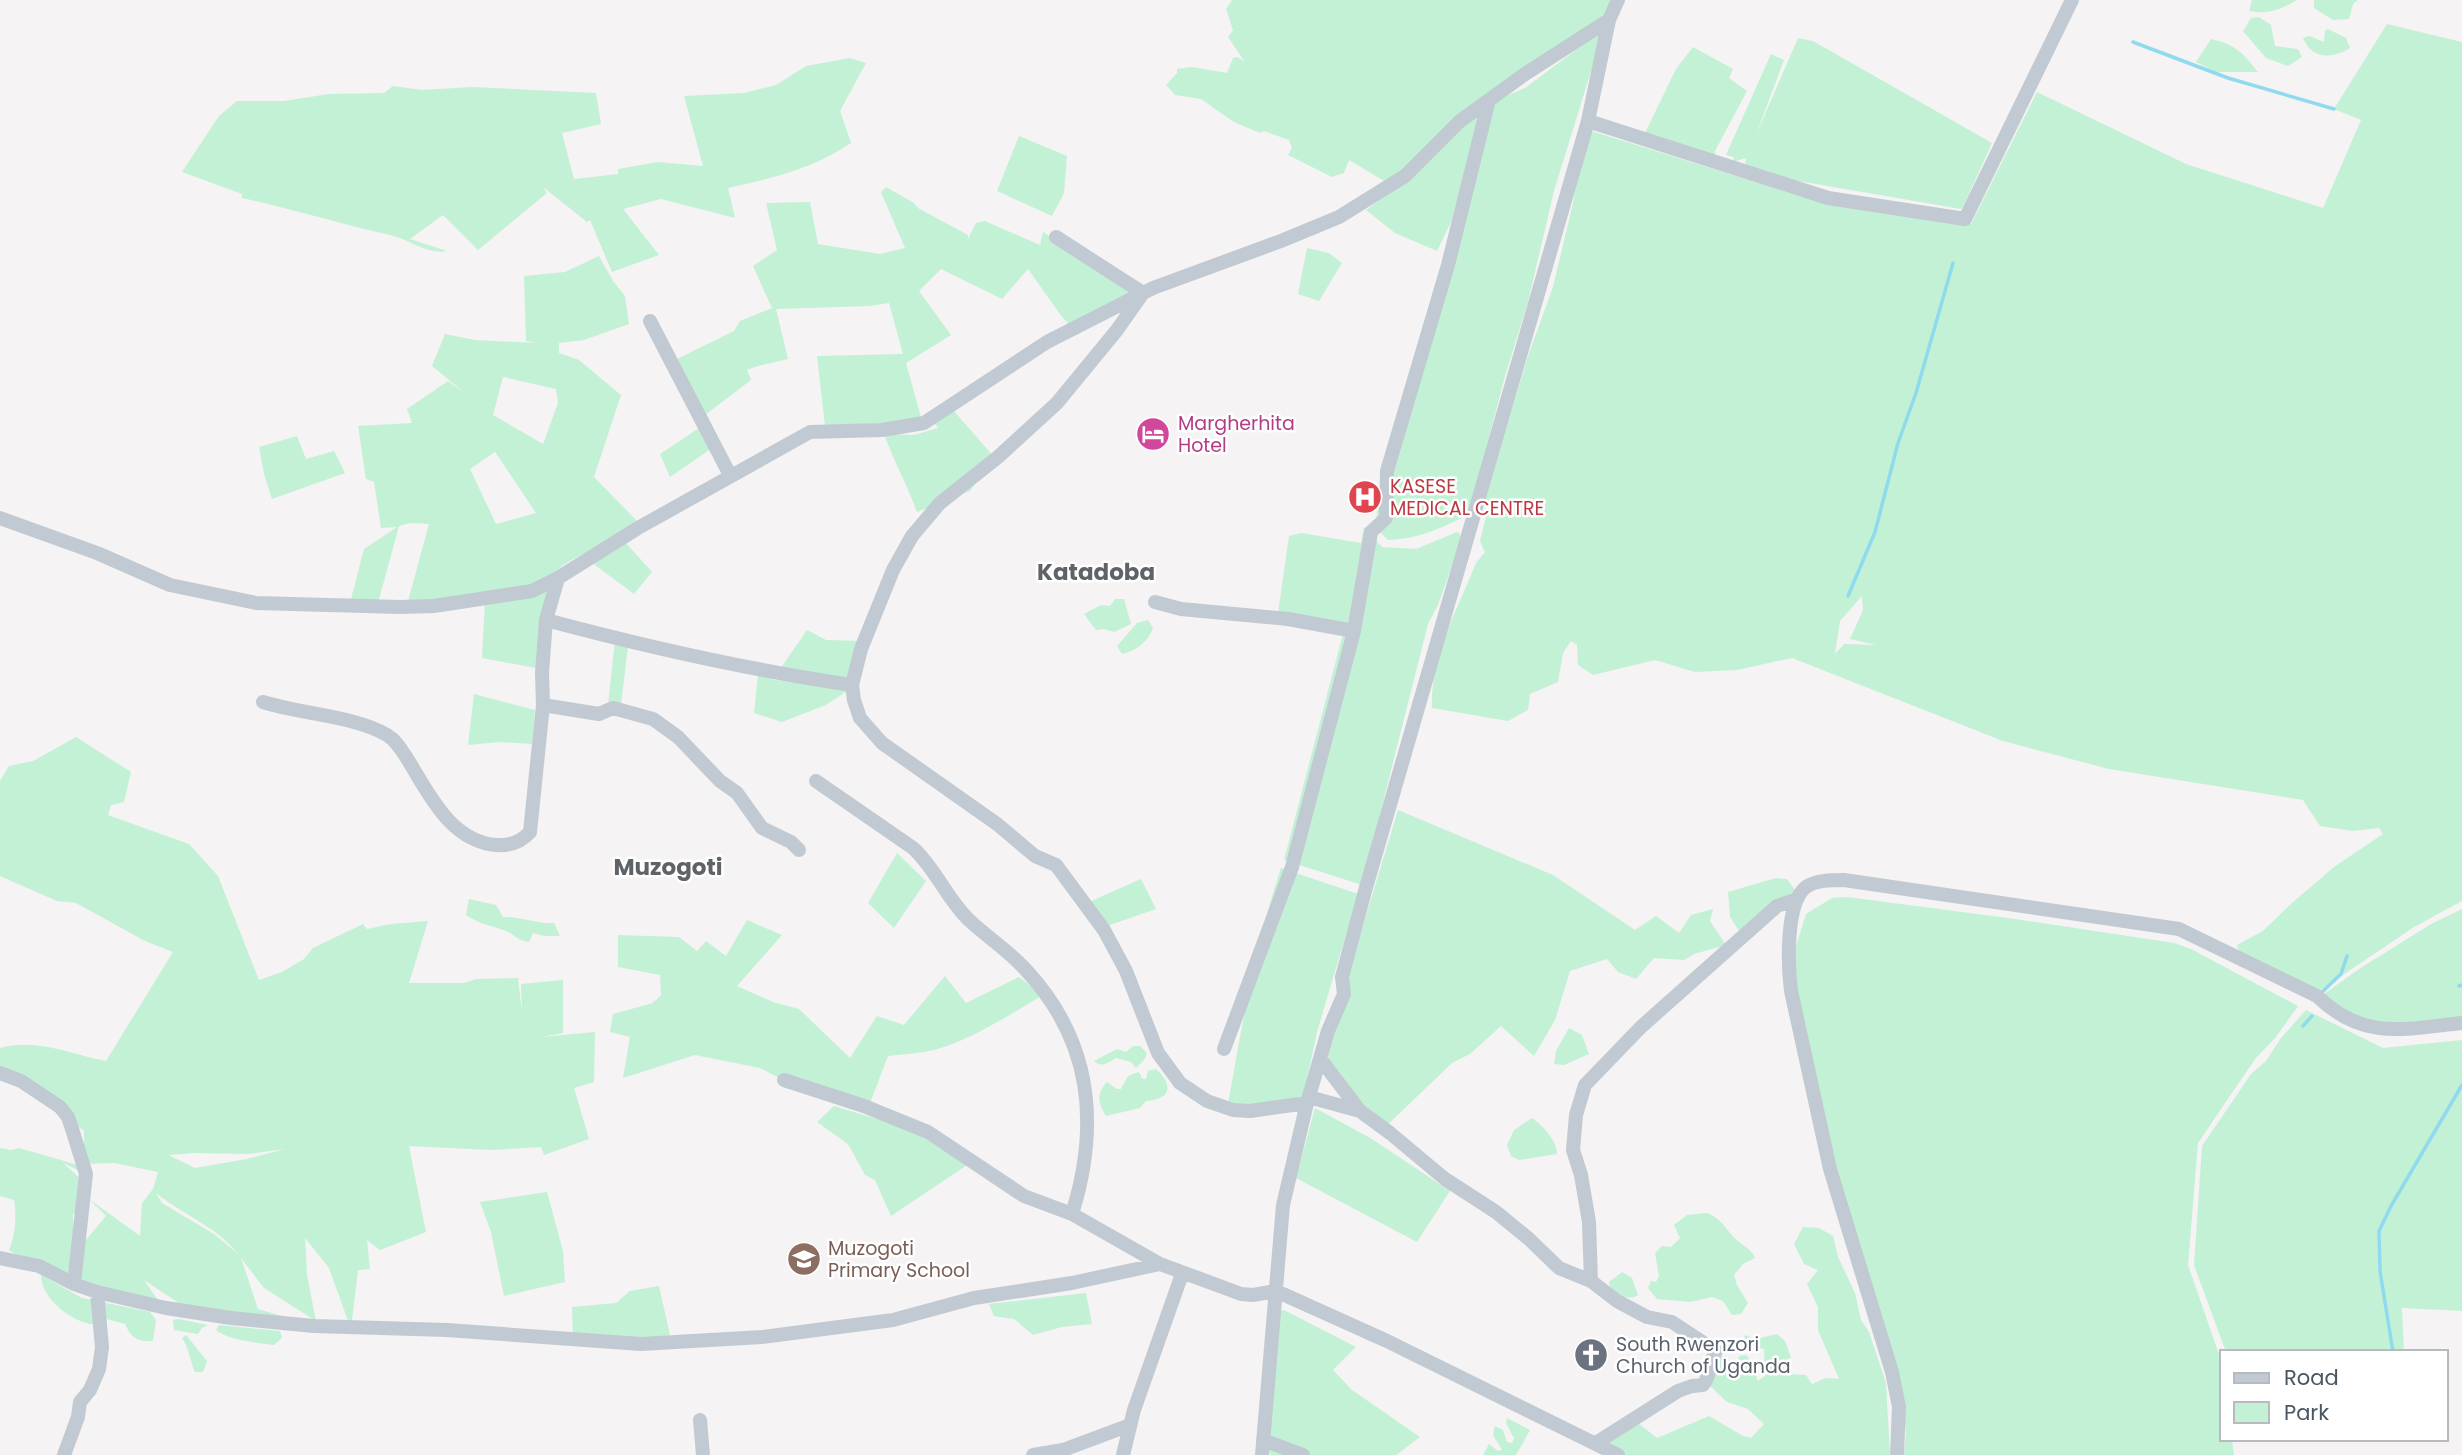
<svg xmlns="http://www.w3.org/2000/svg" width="2462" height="1455" font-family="Poppins,sans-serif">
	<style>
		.green { fill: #c3f1d5; fill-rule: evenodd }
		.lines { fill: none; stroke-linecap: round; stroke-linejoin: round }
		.stream { stroke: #90daee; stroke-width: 3.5 }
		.minor { stroke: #c1cad2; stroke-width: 14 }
		.labels { text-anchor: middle; stroke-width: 5; stroke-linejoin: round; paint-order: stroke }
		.hotel-label { font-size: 19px; fill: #b23c85; stroke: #fff; text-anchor: start }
		.health-label { font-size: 19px; fill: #be3a42; stroke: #fff; text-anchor: start }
		.education-label { font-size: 19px; fill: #785e54; stroke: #fff; text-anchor: start }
		.worship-label { font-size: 19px; fill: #5b616d; stroke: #fff; text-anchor: start }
		.quarter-label { font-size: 23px; font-weight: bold; fill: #5f6368; stroke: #fff }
	</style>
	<rect width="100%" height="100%" fill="#f5f3f3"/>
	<path class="green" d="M1232,0h379l-5,17 -217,167 -40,-24 -5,13 -12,4 -44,-22 4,-7 -3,-8 -25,-9 -4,2 -26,-11 -33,-23 -26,-4 -9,-10 11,-12v-4l15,-2 35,6 6,-15 4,-1 7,4 -16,-24 5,-7 -7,-21z
		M2252,0h45c-15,9 -30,15 -48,11z
		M2314,0h44l-5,4 -4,15 -16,1 -19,-12z
		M2259,17l12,8 4,21 23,3 4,8 -14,9 -22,-8 -23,-27 8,-13z
		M2387,24l75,18v859l-48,26 -92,62 -16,7 -65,-38 -4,-13 26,-14 29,-28 42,-36 49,-33 -4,-6 -26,3 -33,-5 -17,-26 -194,-31 -106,-28 -211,-83 -55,12 -42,2 -40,-12 -62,15 -15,-10 -1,-20 -6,-4 -8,12 -5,29 -28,12 -2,16 -20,11 -76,-13c-2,-50 26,-100 44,-145l9,-11 -5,-11 9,-36 -5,-3 43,-143 26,-72 20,-84 12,-74 218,68 168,27 66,-132 149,72 137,44 38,-88 -27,-11zM1862,596l1,14 -13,29 26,6 -32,-1 -9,10 5,-33z
		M1604,29l-50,162 -26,111 -23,74 -30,115 -9,25c-27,13 -48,23 -78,24l-12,-12 1,-16 115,-410 33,-14z
		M2328,29l18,9 4,10c-18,11 -38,12 -47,-10l6,-2 15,6 1,-11z
		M1798,38l15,3 179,102 -29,64 -2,2 -191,-33 -25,-9 1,-9 -13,4 1,-5 -8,-2 45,-101 13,6 -28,75z
		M2211,39c25,6 31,13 47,33h-42l-20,-10z
		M1693,47l40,22 -4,9 18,13 -32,60v5l-72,-19 33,-68z
		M850,58l16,5 -26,48 11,32c-41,27 -76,34 -123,45l7,30 -74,-19 -38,10 36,46 -47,17 -22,-52 -3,2 -44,-35 4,6 -69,57 -35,-35 -33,24 37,12c-21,4 -38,-12 -57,-16 -49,-11 -98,-26 -148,-37v-4l-60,-22 37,-56 18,-15h47l45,-7 55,-1 9,-7 29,4 50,-3 124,6 5,31 -39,9 12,46 44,-5v-5l40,-7 45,4 -19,-70 60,-3 32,-8 30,-19z
		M1483,108l-31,112 -15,31 -42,-18 -29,-23 43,-31z
		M1019,136l48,20 -3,37 -12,23 -55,-25z
		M886,187l28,16 4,5 50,27v4l8,-16 9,-2 55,24 3,-13 93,61 -65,33 -9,-9 -34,-48 -26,30 -61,-30 -22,22 32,44 -45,28 16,58 -97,5 -8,-70 86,-2 -14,-51 -20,3 -93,3 12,50 -30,7 -11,4 4,10 -46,35 -30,-55 59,-29 6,-10 32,-13 -19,-42 24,-16 -11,-47 44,-1 8,42 62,10 25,-6 -24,-56z
		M1307,248l22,5 13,10 -23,38 -21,-7z
		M599,256l14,25 12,15 4,28 -45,16 -25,3v10l20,7 42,35 -27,82 45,46 -76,42 -26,22 -130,18 22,-81 -19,-1 -11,3 -21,77h-28l14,-54 33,-22 -16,1 -7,-46 -8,-3 -8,-53 54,-3 -5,-14 41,-28 18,13 -34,-28 13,-32 30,6 63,3 -12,-2 -2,-65 41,-4zM503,377l53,12 2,14 -15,41 -50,-29zM495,452l41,61 -40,11 -26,-55z
		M953,410l41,47 -24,34 -53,21c-10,-27 -23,-51 -33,-78l30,1 24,-7 -3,-4z
		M702,426l10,22 -42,29 -10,-23z
		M297,436l9,23 28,-8 11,22 -73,26 -8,-25 -5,-27z
		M1364,527l18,20 34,2 41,-17 3,2v9l-22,62 -10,19 -66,261 -78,-25 61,-234 -67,-13 11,-77 12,-3 60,10z
		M625,542l27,30 -18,22 -43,-32z
		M552,583l-16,85 -54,-10 3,-55z
		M1115,599h9l7,25 -17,8 -10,-3 -8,1 -12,-16 17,-9 9,1z
		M1148,620l5,8c-5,14 -17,23 -31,26l-5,-8 20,-23z
		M616,630l12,16 -8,67 -13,2z
		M807,630l19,10 35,1 -12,40 -71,-9z
		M758,675l17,5 74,8 -2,3 -21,14 -44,17 -28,-9z
		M474,694l61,16 -3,34 -32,-2 -32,3z
		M76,737l55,35 -7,30 -13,3 -3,10 81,29 29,32 41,104 23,-8 22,-13 9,-11 50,-24 4,5 24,-5 37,-3 -19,62h55l12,-4 42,-1 4,35 -1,-29 42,-4v53l-23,4 55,-5 -1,50 -20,6 15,51 -45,16 -3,-8 -49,3 -83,-4 17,86 -46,18 -13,-10 3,29 -12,1 -7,59 -22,-61 -24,-30 2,37 9,46 -52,-33 -23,-30 17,51 61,18 -124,-13 -51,-34 21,30 -145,-53 -11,-7c6,-13 8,-35 5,-50l-14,-4v-48l11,2 8,-2 66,19 -1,6 -21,-10 20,18 3,24 -13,9v49l12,-22 21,-25 -17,-17 51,37 2,-33 11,-14 5,-17 -44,-9 -30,1v-33l-48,-37 -36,-14v-32c37,-10 70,6 106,13l67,-109 -28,-11 -69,-38 -19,-2 -57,-25v-95l9,-15 24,-5zM285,1149l-38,10 -52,9 -27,-13 28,-2 52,1zM156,1193c27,22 60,33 81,60l-23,-19 -52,-31z
		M1398,810l155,65 82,55 21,-14 23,17 12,-18 22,-6 -3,12 16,24 -32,9 -10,6 -30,-2 -18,21 -18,-7 -11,-13 -37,12 -15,49 -21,36 -33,-30 -31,28 -18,9 -71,68 -43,-53 -13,-27z
		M897,853l29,28 -32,47 -26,-25z
		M1281,868l77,26 -41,138 -15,70 -51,16 -25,-3c15,-83 28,-167 55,-247z
		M1776,878l11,1 10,14 -52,47 -15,-23 -2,-25z
		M1141,879l15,30 -55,19 -14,-25z
		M1847,897l161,21 166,25 17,6 107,57 -22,31 -21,22 -57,84 -10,122 34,98v76h10l2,16h-330l2,-23 -5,-41 -64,-200 -44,-216 3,-29 10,-32 26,-16z
		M469,899l27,6 7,12c18,-1 32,7 51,6l6,13h-16l-11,-3 -4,9c-10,-1 -13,-6 -21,-10 -15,-7 -26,-6 -42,-17z
		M2462,909v118l-62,7 -83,-35 42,-30 72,-45z
		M747,920l35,15 -45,51 36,16 26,7 51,49 27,-42 27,9 41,-49 21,27 53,-26 24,18c-30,18 -63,39 -96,51 -19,7 -40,8 -59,10l-21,55 -78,-28 -29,-15 -65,-13 -72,23 7,-41 -20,-5 3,-18 40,-11v-5l1,4 7,-7 -1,-20 -42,-8v-32l61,2 18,14 9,-10 20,15z
		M2306,1010l77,38 79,-8v271l-60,-3 2,44h-178l-32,-87 8,-119 49,-72 15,-13 15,-23z
		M1569,1028l13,7 7,19 -25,11 -10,-1 2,-13z
		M1133,1046h7l7,7 -3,7 -8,8 -5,-6 -15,-4c-9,5 -14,10 -22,3l23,-12 9,3z
		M1156,1069c18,17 15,30 -10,32l-6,7 -34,8c-8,-13 -10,-22 1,-34l10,7h4l7,-13 10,-4 3,3v3l5,1 2,-8z
		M834,1106l60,18 30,14 43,27 -76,51 -16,-36 -10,-5 -17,-31 -31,-22z
		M1315,1108l57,31 78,52 -33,51 -121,-64z
		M1532,1118c11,8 25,22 25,36l-38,6 -8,-4 -4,-11 7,-15z
		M547,1192l16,59 2,31 -61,14 -13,-64 -11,-30z
		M1707,1213c17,7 19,18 31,28 7,6 14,9 17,17l-12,6 -9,11 3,10 11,18 -7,11 -9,1 -9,-14 -11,-4 -22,5 -33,-3 -9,-11 3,-7 5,1 3,-6 -4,-23 7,-7 9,1 9,-9 -6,-13 13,-10z
		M1803,1227l16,1 14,8 5,21 17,36 6,27 8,12 17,51 4,72h-266l-21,-8 35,-24 19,15 52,-22 34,20 8,2 13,-14 -16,-15 -21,-7 -18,-17 12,-34 3,12 5,6 8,-2 2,-11 7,-1 5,7 7,19 7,-5 -1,-27 -16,-3 -7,-5 5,-6 9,4 22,-5 8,7 6,16 -9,8 9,9 15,1 6,9 14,-6 13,1 -21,-49v-23l-11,-23 11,-14 -14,-6 -10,-20z
		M1622,1272l10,6 6,17c-9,6 -19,0 -27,-4l-2,-9z
		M41,1275l41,23 68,14 6,8 -3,21c-15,1 -22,-3 -28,-17l-22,-6 -4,7c-24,0 -58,-25 -58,-50z
		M659,1286l11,49 -33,8 -64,-7 -1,-29 44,-4 14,-12z
		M1086,1293l6,31 -30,3 -29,8 -19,-16 -20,-3 -5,-12z
		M1284,1310l72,37 -23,23 19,20 68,47 -24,18h-125l-4,-8 10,-136z
		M179,1319l29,6 -6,3 -4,6 -24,-4 -1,-10z
		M219,1325l61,6 2,7 -8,7c-16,-2 -47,-5 -58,-15z
		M186,1335l21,26 -4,11h-8c-5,-11 -6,-24 -13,-34z
		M1507,1418l23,12 -14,25h-33l6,-11 9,7 4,-1 -9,-15 2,-9 8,4 4,12 5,1 2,-5 -8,-15z"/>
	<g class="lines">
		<path class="stream" d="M2133,42l95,36 106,31
			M1848,596l27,-64 23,-89 18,-50 37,-130
			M2459,986l3,-1
			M2321,993l20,-19 6,-18
			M2303,1026l9,-10
			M2393,1352l-13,-81 -1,-40 12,-25 71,-121"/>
		<path class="minor" d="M1588,121l240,77 137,21 107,-219
			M1056,237l87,56 -26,37 -60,73 -59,54 -58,46 -28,33 -19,34 -32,79 -9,36 2,15 6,18 22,25 115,81 38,32 21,9 48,65 22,41 32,82 22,30 27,18 26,9 17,1 57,-8
			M650,321l80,154
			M0,518l97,35 73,32 86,18 144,4 34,-1 98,-15 26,-13
			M1155,602l26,7 107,10 66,12
			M546,620c101,27 203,50 306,65
			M263,702c37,12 92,14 124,33 10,6 15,16 21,25 21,34 43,82 89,85 14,1 24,-3 33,-13l13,-127 -1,-32 4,-53 12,-42 80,-50 172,-96 72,-2 42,-7 123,-81 106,-54 128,-47 58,-24 66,-41 55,-55 65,-47 84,-54
			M543,705l56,9 14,-6 40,11 25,18 42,44 17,12 25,35 29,14 8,8
			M816,781l97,67c23,21 34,51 56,72 18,17 40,31 57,50 66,71 74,154 46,244
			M1224,1049l68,-182 62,-236 17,-99 15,-14 1,-47 61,-206 41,-165
			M1321,1060l39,51 30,22 55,46 51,33 33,27 30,29 32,13 26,20 30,16 25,5 44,29c-7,11 -5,24 -13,34l-11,1 -14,5 -82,52
			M0,1073l21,8 39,26 8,10 5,15 13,42 -12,110
			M784,1080l80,26 64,26 96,64 48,18 88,50 81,30 12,1 23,-4 111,50 231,114
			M1309,1097l51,14
			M0,1258l39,8 35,18 23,8 69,16 65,10 83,8 133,4 194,14 121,-7 131,-17 81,-22 98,-15 88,-19
			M1591,1281l-2,-59 -8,-47 -8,-25 3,-35 9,-30 56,-58 136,-121 20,-7
			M700,1420l3,35
			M1263,1440l40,15
			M64,1455l14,-38 2,-15 10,-12 9,-21 3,-22 -5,-55
			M1033,1455l30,-5 67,-25
			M1123,1455l11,-45 48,-136
			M1262,1455l21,-250 24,-102 21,-72 16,-37 -2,-17 23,-86 223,-770 21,-101 9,-20
			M1897,1455l2,-48 -7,-35 -62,-203 -39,-178c-3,-24 -6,-88 15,-104 10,-7 26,-7 38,-7l335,49 138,67c46,45 87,33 145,27"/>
	</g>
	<defs>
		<g id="hotel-disc" transform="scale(1.75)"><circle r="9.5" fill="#d1479c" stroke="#fff"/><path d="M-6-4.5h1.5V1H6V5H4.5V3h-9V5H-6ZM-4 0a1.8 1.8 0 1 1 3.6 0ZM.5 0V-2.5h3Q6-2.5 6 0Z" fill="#fff"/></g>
		<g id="hospital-disc" transform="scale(1.75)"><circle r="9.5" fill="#e0444e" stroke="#fff"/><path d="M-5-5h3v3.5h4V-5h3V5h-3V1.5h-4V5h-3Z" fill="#fff"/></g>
		<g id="school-disc" transform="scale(1.75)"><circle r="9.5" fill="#8d6e63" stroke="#fff"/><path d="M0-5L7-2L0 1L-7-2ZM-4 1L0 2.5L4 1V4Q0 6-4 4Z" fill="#fff"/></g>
		<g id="church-disc" transform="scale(1.75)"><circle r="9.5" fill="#6b7280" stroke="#fff"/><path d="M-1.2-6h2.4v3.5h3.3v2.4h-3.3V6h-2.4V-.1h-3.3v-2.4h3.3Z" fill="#fff"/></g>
	</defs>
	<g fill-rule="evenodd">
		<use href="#hotel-disc" x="1153" y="434"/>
		<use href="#hospital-disc" x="1365" y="497"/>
		<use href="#school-disc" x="804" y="1259"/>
		<use href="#church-disc" x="1591" y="1355"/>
	</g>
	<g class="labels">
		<g class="hotel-label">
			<text x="1178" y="430">Margherhita<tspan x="1178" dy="22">Hotel</tspan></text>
		</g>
		<g class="health-label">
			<text x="1390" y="493">KASESE<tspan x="1390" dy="22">MEDICAL CENTRE</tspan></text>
		</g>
		<g class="education-label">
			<text x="828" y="1255">Muzogoti<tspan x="828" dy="22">Primary School</tspan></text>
		</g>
		<g class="worship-label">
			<text x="1616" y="1351">South Rwenzori<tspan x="1616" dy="22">Church of Uganda</tspan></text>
		</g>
		<g class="quarter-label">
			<text x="1096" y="580">Katadoba</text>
			<text x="668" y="875">Muzogoti</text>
		</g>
	</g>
	<rect x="2220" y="1350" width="228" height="91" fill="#ffffff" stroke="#b7bbc0" stroke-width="2"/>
	<rect x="2234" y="1373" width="35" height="10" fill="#c1cad2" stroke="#b7bbc0" stroke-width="2"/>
	<text x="2284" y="1385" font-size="21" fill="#4a5661">Road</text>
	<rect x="2234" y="1402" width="35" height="21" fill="#c3f1d5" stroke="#b7bbc0" stroke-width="2"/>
	<text x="2284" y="1420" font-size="21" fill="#4a5661">Park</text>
</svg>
